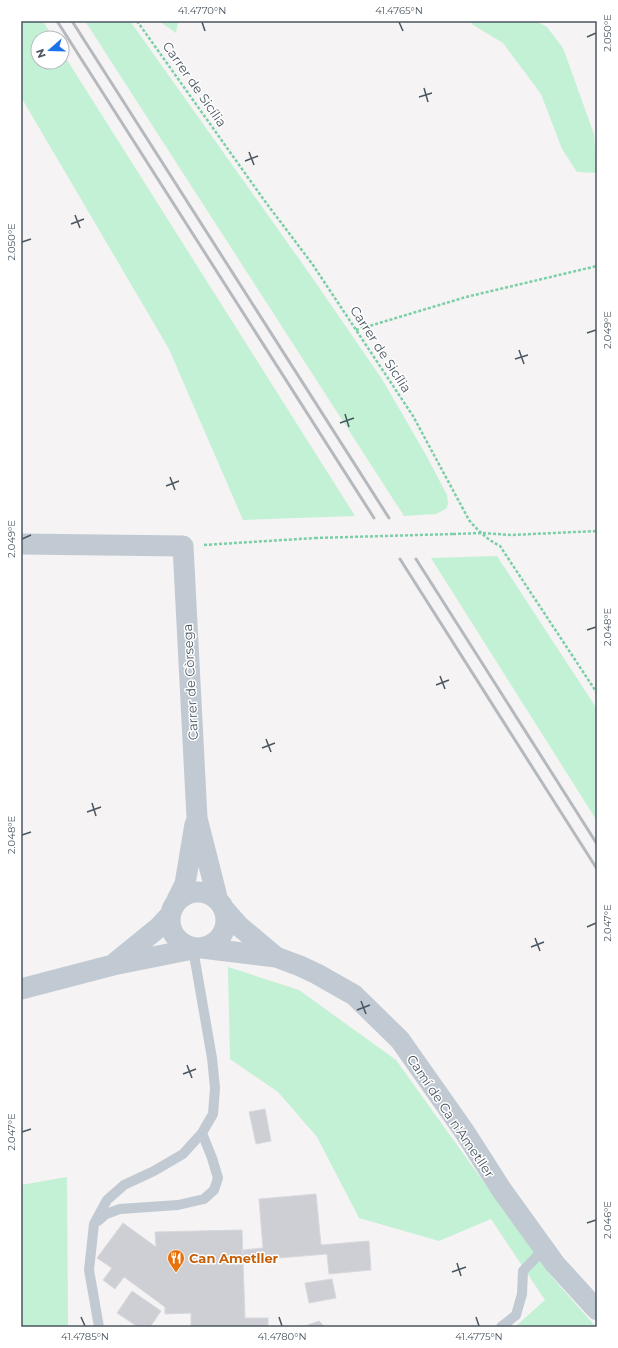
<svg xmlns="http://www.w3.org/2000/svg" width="618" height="1348" font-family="Montserrat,sans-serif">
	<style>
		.green { fill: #c3f1d5 }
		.building { fill: #cdcfd5; stroke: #d7d9de }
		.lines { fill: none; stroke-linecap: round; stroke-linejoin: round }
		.path { stroke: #7ad0a6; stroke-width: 2.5; stroke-dasharray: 3 2; stroke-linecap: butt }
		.service { stroke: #c1cad2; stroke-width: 10 }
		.minor { stroke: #c1cad2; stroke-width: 21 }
		.rail { stroke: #b5b8bd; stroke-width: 3 }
		.path-bridge { stroke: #7ad0a6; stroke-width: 2.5; stroke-dasharray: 3 2; stroke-linecap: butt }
		.ticks { fill: none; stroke: #4a5661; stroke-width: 1.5 }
		.labels { text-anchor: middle; stroke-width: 3; stroke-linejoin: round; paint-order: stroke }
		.street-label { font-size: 13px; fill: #4a5661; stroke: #fff }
		.food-label { font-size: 13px; font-weight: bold; fill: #c56008; stroke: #fff; text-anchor: start }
		.neatline { fill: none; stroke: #4a5661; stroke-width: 1.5 }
		.ticks-label { font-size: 10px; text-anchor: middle; fill: #4a5661 }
	</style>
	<rect width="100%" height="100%" fill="#f5f3f3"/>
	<path class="green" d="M21,21h22l10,17h-15v24h24v-10l293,464 -112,4 -74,-171 -148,-252z
		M85,21h45l179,252 73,106 44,76 21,40 1,9 -2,5 -10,5 -32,2z
		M159,21h19l-2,12z
		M470,21h66l11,6 16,21 31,86 3,39 -20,-1 -15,-23 -21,-55 -38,-51 -30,-18z
		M497,556l100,153v112l-166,-263z
		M228,967l71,23 97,70 155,216 45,51h-81l30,-27 -54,-81 -52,22 -80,-23 -42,-81 -39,-45 -48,-33z
		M67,1177l1,150h-47v-142z"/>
	<path class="building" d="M265,1109l6,32 -15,3 -7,-32z
		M316,1194l5,51 48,-4 2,29 -42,4 -2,-20 -84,7v-11l20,-2 -4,-49z
		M123,1223l33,24 -1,-15 87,-2 3,88h23v9h-77v-14l-26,1v-7l-41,-30 -9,12 -12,-9 9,-12 -15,-10z
		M332,1279l4,19 -27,5 -4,-20z
		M132,1291l29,20 -11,16h-12l-21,-14z
		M319,1321l6,6h-23z"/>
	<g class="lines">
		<path class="path" d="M137,21l127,179 49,65 100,151 56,104c9,11 19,20 31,26l97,147
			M356,330l110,-33 131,-31
			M453,534l29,-1 29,2 86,-4
			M204,545l111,-7"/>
		<path class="service" d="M98,1221l8,-7 14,-5 58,-4 26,-6 10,-9 4,-12 -6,-20 -10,-25
			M99,1327l-10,-57 5,-46 13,-24 17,-15 30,-14 29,-17 19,-21 11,-19 2,-26 -3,-30 -19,-109
			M501,1327l15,-12 6,-21 1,-23 21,-22"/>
		<path class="minor" d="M21,544l162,2 14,272 21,83
			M170 920a28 28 0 1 1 56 0a28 28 0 1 1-56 0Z
			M177,900l8,-16 10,-60
			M224,909l15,17 37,31
			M202,948l74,9 24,9 17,8 37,21 46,45 64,91 37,58 54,75 42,46
			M115,963l43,-35 12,-13
			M21,989l92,-24 80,-16"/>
		<path class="rail" d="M57,21l317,497
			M72,21l317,497
			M400,559l197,310
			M416,559l181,285"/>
		<path class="path-bridge" d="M315,538l138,-4"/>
	</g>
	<path class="ticks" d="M202,22l3,9M399,22l4,9M587,37l9,-4M424,88l4,14M419,97l13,-4M249,152l5,13M245,161l13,-5M75,215l5,13M71,224l13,-5M22,242l9,-3M587,333l9,-3M519,350l5,14M515,359l13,-4M345,414l4,13M340,423l14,-5M170,477l5,13M166,486l13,-5M22,539l9,-4M587,630l9,-3M440,676l5,13M436,685l13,-5M266,739l5,13M262,748l13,-5M92,803l4,13M87,812l14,-5M22,835l9,-3M587,927l9,-4M535,938l5,13M531,947l13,-5M361,1001l5,13M357,1010l13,-5M187,1065l5,13M183,1074l13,-5M22,1132l9,-3M587,1223l9,-3M457,1263l4,13M452,1272l14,-5M81,1317l4,9M279,1317l3,9M476,1317l3,9"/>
	<defs>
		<g id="restaurant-pin" transform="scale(0.9)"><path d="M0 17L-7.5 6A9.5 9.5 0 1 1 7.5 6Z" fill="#e8710a" stroke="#fff"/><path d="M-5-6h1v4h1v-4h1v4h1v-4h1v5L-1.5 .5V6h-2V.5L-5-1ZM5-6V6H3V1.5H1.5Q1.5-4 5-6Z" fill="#fff"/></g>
	</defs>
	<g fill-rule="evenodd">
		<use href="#restaurant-pin" x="176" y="1258"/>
	</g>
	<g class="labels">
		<g class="street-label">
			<text transform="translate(195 84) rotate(55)" y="5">Carrer de Sicília</text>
			<text transform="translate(381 349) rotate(57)" y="5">Carrer de Sicília</text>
			<text transform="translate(190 682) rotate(-93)" y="5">Carrer de Còrsega</text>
			<text transform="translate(451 1116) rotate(56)" y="5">Camí de Ca n'Ametller</text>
		</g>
		<g class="food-label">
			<text x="189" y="1263">Can Ametller</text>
		</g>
	</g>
	<rect width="618" height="1348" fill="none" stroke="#ffffff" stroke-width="44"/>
	<g transform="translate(50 50) rotate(250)"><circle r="19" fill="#ffffff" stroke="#b7bbc0"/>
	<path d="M0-3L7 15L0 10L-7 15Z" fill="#1a73e8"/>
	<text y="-6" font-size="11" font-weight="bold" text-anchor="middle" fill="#4a5661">N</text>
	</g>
	<rect x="22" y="22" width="574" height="1304" class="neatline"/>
	<g class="ticks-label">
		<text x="202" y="14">41.4770°N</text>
		<text x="399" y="14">41.4765°N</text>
		<text transform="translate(607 33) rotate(-90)" y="4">2.050°E</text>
		<text transform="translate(11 242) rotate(-90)" y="4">2.050°E</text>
		<text transform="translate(607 330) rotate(-90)" y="4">2.049°E</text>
		<text transform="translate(11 539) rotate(-90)" y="4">2.049°E</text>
		<text transform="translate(607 627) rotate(-90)" y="4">2.048°E</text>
		<text transform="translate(11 835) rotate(-90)" y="4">2.048°E</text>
		<text transform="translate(607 923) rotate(-90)" y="4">2.047°E</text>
		<text transform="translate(11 1132) rotate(-90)" y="4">2.047°E</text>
		<text transform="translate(607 1220) rotate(-90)" y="4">2.046°E</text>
		<text x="85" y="1340">41.4785°N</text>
		<text x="282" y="1340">41.4780°N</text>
		<text x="479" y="1340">41.4775°N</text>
	</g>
</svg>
